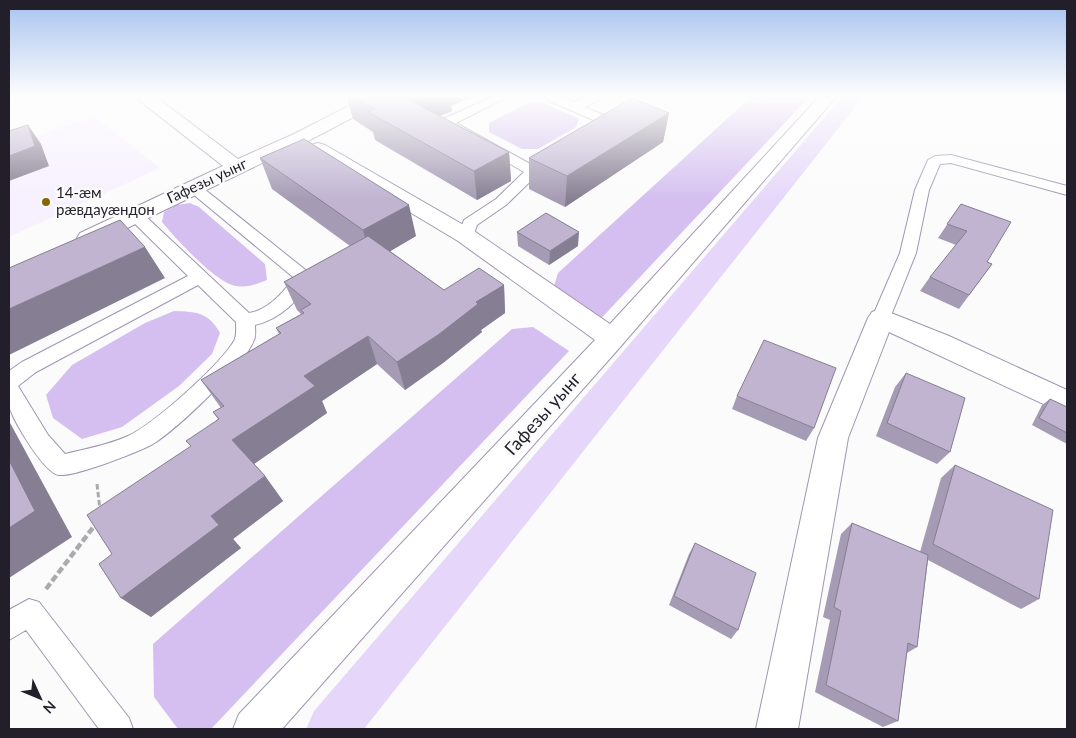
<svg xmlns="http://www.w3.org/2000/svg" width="1076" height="738" font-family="Lato,sans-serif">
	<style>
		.built { fill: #f6f0ff }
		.green { fill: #d4bff0 }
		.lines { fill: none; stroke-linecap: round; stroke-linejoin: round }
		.canal { fill: #e6d7fa; fill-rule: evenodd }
		.lane-casing { stroke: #a195b1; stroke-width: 2 }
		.street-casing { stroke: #a195b1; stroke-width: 2 }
		.path-far1 { stroke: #acaaae; stroke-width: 3; stroke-dasharray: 5.5 2.5; stroke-linecap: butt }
		.path { stroke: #acaaae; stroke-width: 4.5; stroke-dasharray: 7 3; stroke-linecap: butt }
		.lane { fill: #fff; fill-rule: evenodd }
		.street { fill: #fff; fill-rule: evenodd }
		.wall { fill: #a59bb4 }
		.shaded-wall { fill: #867e92 }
		.building { fill: #c0b4d1; stroke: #867e92 }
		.poi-dot { fill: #866802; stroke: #fbfbfb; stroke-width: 2 }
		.labels { text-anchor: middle; stroke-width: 5; stroke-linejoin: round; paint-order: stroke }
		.far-street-label { font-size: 15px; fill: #231f2a; stroke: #fbfbfb }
		.far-poi-label { font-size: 15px; fill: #231f2a; stroke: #fbfbfb; text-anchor: start }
		.street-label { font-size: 18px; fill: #231f2a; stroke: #fbfbfb }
	</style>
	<rect width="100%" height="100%" fill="#fbfbfb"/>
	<path class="built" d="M94,116l66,52 -151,69v-92z"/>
	<path class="green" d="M751,97h58l-215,229 -44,-27 8,-26z
		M530,102l14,1 35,16 -3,8 -38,22h-16l-33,-17v-9z
		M190,203l9,4 66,57 2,16c-11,4 -19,8 -31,6 -20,-3 -60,-47 -74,-64l2,-10 13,-7z
		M174,311c23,1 34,1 46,22l-8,21 -33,32 -57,41 -40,12 -29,-21 -7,-23 26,-30 73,-42z
		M533,327l36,24 -358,378h-33l-24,-32 -1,-53 359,-315z"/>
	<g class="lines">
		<path class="canal" d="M842,97h21l-499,632h-58l8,-18z"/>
		<g class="lane-casing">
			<path id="lane" d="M492,97h15l-51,26 76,42 18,-10 7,4 -19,15 -32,31 -29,20 -5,15h-12l-2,-4 6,-16 32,-21 28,-27 -84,-49 1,-3z
				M545,97h16l13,5 12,-5h15l-2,3 -15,7 29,12 1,3 -14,11h-10l-2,-3 10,-8 -51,-22z
				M951,155l116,31v9l-116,-32 -11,1 -11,26 -13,63 -28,70 -7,2 -7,-2 -2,-5 28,-65 15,-63 13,-30 7,-4z
				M193,183l5,1 110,88 3,4c-10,24 -31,43 -56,49 0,5 1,11 -1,15 -9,25 -77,89 -101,104 -14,8 -79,33 -94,31 -15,-2 -44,-52 -49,-66 -4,-10 -1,-27 -1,-38l13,-9 166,-86 -59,-58 -2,-3 2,-3h12l108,101c16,-2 33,-18 42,-32l2,-4 -105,-87 -2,-3 2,-3zM198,285l38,37c0,6 1,14 -2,19 -15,25 -80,83 -106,95 -20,9 -42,13 -63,18l-17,-19 -30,-49 18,-14z
				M29,599l10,3 90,116 4,11h-34l-73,-99 -17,10v-30z"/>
		</g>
		<g class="street-casing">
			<path id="street" d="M138,97h18l82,62 56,-25 72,-37h20l-2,4 -78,41 -210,101 -8,2 -8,-2 -3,-5 3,-5 143,-67 -83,-65z
				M819,97h17l-215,249 -339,383h-49l6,-15 356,-374 -137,-99 -147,-88 -2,-4 2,-4 7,-2 7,2 149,86 136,93z
				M881,309l68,27 118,54v25l-178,-83 -41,106 -50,291h-42l62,-291 50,-120 4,-6z"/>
		</g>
		<path class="path-far1" d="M97,484l3,26"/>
		<path class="path" d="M46,589l49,-64"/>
		<use href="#lane" class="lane"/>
		<use href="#street" class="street"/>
	</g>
	<path class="wall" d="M347,97h124l-20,9 1,5 -13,5 70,36 2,29 -34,19 -102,-60 -2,-8 -20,-13z
		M669,113l-6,29 -98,65 -36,-18v-31z
		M260,158l156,78 -26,15 54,39 60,-5 1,28 -24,17 1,2 -39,31 -38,27 -28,-26 -55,37 5,12 -73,51 11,12 18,25 -50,38 8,9 -90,69 -30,-19 -9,-44 79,-108 27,-27 -5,-7 8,-4 -20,-28 78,-46 -3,-6 25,-14 -4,-4 -13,-28 66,-36 -78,-57z
		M961,204l26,58 5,2 -33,45 -39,-18 10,-14 26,-32 -18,-7z
		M517,232l61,14 -29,19 -31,-19z
		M906,373l44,79 -13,12 -61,-28 19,-49z
		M737,396l77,32 -8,13 -74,-32z
		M1050,399l17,8v37l-35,-19 10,-20z
		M955,465l84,134 -18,10 -93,-49 -11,87 -10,6 -9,68 -15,6 -68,-35 15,-72 -7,-3 18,-83 11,-11 68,29 21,-74z
		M695,543l43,87 -7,9 -62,-34 20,-51z"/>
	<path class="shaded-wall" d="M414,97h57l-20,9 1,5 -40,16 -5,-28z
		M669,113l-6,29 -98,65 2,-31z
		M28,125l13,19 8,22 -40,15v-25z
		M509,152l2,29 -34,19 -3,-29z
		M409,205l7,31 -44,26 -9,-32z
		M579,232l-1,14 -29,19 1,-14z
		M145,247l20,31 -156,77v-46z
		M504,285l1,28 -24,17 1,2 -39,31 -38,27 -8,-28 79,-60z
		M368,336l9,28 -55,37 5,12 -76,53 -19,-26 72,-64z
		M9,421l63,116 -63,41z
		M265,476l18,25 -50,38 8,9 -90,69 -30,-19 90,-82z"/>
	<path class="building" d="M354,97h60l-7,2 102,53 -35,19 -106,-59 7,-3z
		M632,98l37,15 -102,63 -38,-18z
		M28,125l7,21 -26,10v-25z
		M304,139l105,66 -46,25 -103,-72z
		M961,204l50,18 -24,40 5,2 -23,31 -39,-18 37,-46 -20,-7z
		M546,213l33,19 -29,19 -33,-19z
		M120,220l25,27 -136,62v-41z
		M368,236l76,54 35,-22 25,17 -28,17 2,2 -40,31 -41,27 -29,-26 -64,40 11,10 -83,54 33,36 -54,40 8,9 -98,73 -22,-34 13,-10 -25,-39 104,-69 -5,-5 33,-22 -6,-7 11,-6 -23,-26 80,-47 -5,-5 28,-15 -3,-3 10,-6 -27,-22z
		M764,340l72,28 -22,60 -77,-32z
		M906,373l59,25 -15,54 -63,-29z
		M1050,399l17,8v26l-28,-15z
		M9,460l26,51 -26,17z
		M955,465l98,45 -14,89 -106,-55z
		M852,523l76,32 -11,92 -9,-4 -10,78 -72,-36 15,-74 -7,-4z
		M695,543l61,30 -18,57 -64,-34z"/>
	<linearGradient id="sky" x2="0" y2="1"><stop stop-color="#a7c2ef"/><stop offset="0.48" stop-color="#fdfdfd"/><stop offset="1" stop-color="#fdfdfd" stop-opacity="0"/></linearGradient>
	<rect width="1076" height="200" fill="url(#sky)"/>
	<circle class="poi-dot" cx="46" cy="202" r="5"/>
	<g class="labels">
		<g class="far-street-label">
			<text transform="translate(207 181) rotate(-25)" y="5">Гафезы уынг</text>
		</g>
		<g class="far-poi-label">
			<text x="56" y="198">14-æм<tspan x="56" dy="17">рӕвдауӕндон</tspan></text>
		</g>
		<g class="street-label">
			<text transform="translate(543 414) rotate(-48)" y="6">Гафезы уынг</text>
		</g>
	</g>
	<rect width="1076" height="738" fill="none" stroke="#231f2a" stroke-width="20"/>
	<g transform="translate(40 698) rotate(134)" stroke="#fbfbfb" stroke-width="4" paint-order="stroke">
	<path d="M0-4L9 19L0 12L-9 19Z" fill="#231f2a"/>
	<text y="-8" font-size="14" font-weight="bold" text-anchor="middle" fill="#231f2a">N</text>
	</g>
</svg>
